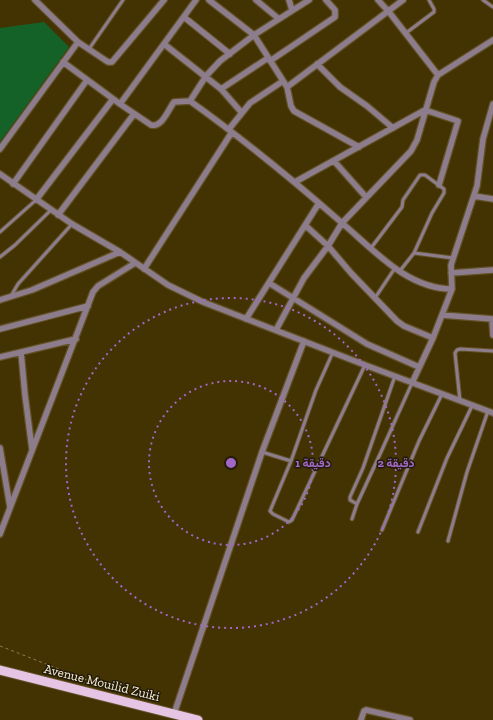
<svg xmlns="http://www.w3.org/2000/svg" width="493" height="720" font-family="'Zilla Slab',Vazirmatn,serif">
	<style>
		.green { fill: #146228 }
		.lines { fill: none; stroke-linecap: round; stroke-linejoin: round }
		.lane-casing { stroke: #615125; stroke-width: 5 }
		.street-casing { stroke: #615125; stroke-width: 8 }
		.primary-casing { stroke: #615125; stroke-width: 11 }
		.path { stroke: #8b7d56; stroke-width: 1; stroke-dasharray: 3 3; stroke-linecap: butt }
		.lane { stroke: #8d7d8c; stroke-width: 3 }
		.street { stroke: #8d7d8c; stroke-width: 5.5 }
		.primary { stroke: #e5c4e4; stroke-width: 9 }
		.ring { fill: none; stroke: #a267c7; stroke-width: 2; stroke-dasharray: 2 4 }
		.labels { text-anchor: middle; stroke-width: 3; stroke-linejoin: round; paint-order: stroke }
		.street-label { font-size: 13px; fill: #fcf1da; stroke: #231c09 }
		.centre { fill: #a267c7; stroke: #231c09; stroke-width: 2 }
		.ring-label { font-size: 12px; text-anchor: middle; font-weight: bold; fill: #a267c7; stroke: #231c09; stroke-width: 3; stroke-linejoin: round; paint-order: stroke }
	</style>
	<rect width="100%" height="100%" fill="#433202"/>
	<path class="green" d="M44,22l25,25 -69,95v-114z"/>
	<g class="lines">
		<g class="lane-casing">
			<path id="lane" d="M483,0l10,7
				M406,33l28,-21v-3l-5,-9
				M89,49l34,-49
				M0,232l36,-32
				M371,248l31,-41 1,-7 17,-25h5l19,14v4l-12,20 -18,40 -15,19
				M414,253l39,5
				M0,257l15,-12 36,-35
				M11,296l7,-12 54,-60
				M375,298l20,-30
				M333,352l-17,38 -25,71 -21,50 3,3 16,8 3,-2 73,-155
				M460,401l-5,-48 2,-3 3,-1 33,2
				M262,452l29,9
				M357,504l-7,-4v-3l13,-29 32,-92
				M352,519l5,-15 24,-52 31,-69
				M382,530l37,-89 23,-47
				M418,532l29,-74 25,-52
				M448,541l19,-69 21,-61"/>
		</g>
		<g class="street-casing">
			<path id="street" d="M209,0l45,35 33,52 4,19 3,5 65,36
				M256,0l23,19
				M289,0l3,10
				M378,0l11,12 49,63
				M184,17l46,37
				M78,42l30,20h4l52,-62
				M164,44l57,45 47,-31
				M270,61l65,-44v-7l-9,-10
				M63,62l57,42 31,21c11,3 17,-15 23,-23l16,-1
				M317,64l23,23 27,19 26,22
				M287,87l116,-87
				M221,89l21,24
				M120,104l76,-104
				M229,129l21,-26 33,-22
				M0,149l78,-107 -43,-42
				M334,161l32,36
				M0,174l72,50 48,28 48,33 35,17 162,63 128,48
				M295,182l130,-72 33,11 -19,64
				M13,184l74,-104
				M474,196l19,3
				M36,200l77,-101
				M58,215l76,-101
				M305,225l23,21 23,27 46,48 7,5 29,12
				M144,269l88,-137
				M451,273l42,-3
				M269,283l98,61 52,23
				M452,289c-45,0 -78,-39 -110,-66l69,-72 6,-11 17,-58 4,-7 55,-35
				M0,300l32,-10 88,-38
				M442,315l51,4
				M246,319l73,-116
				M492,319l1,16
				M0,329l88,-23
				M276,330l28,-52 24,-32 14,-23c-49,-43 -99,-84 -152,-122l16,-25 14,-15 34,-26 55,-35
				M21,352l4,43 7,54
				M0,357l76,-18
				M412,383l21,-45 19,-49 -1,-24 26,-79 6,-47 10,-35
				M0,448l10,59
				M0,534l93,-242 5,-6 37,-23
				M174,714l88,-262 42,-111
				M361,720l3,-9 2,-1 44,10"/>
		</g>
		<g class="primary-casing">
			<path id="primary" d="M0,670l198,50"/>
		</g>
		<path class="path" d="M0,646l87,34"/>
		<use href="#lane" class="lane"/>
		<use href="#street" class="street"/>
		<use href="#primary" class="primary"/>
	</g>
	<g class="ring">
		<circle cx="231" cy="463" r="82"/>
		<circle cx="231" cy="463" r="165"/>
	</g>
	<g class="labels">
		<g class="street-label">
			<text transform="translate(102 682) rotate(14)" y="5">Avenue Mouilid Zuiki</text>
		</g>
	</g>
	<circle cx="231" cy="463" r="6" class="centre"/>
	<g class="ring-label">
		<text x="313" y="467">1 دقيقة</text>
		<text x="396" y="467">2 دقيقة</text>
	</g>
</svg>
